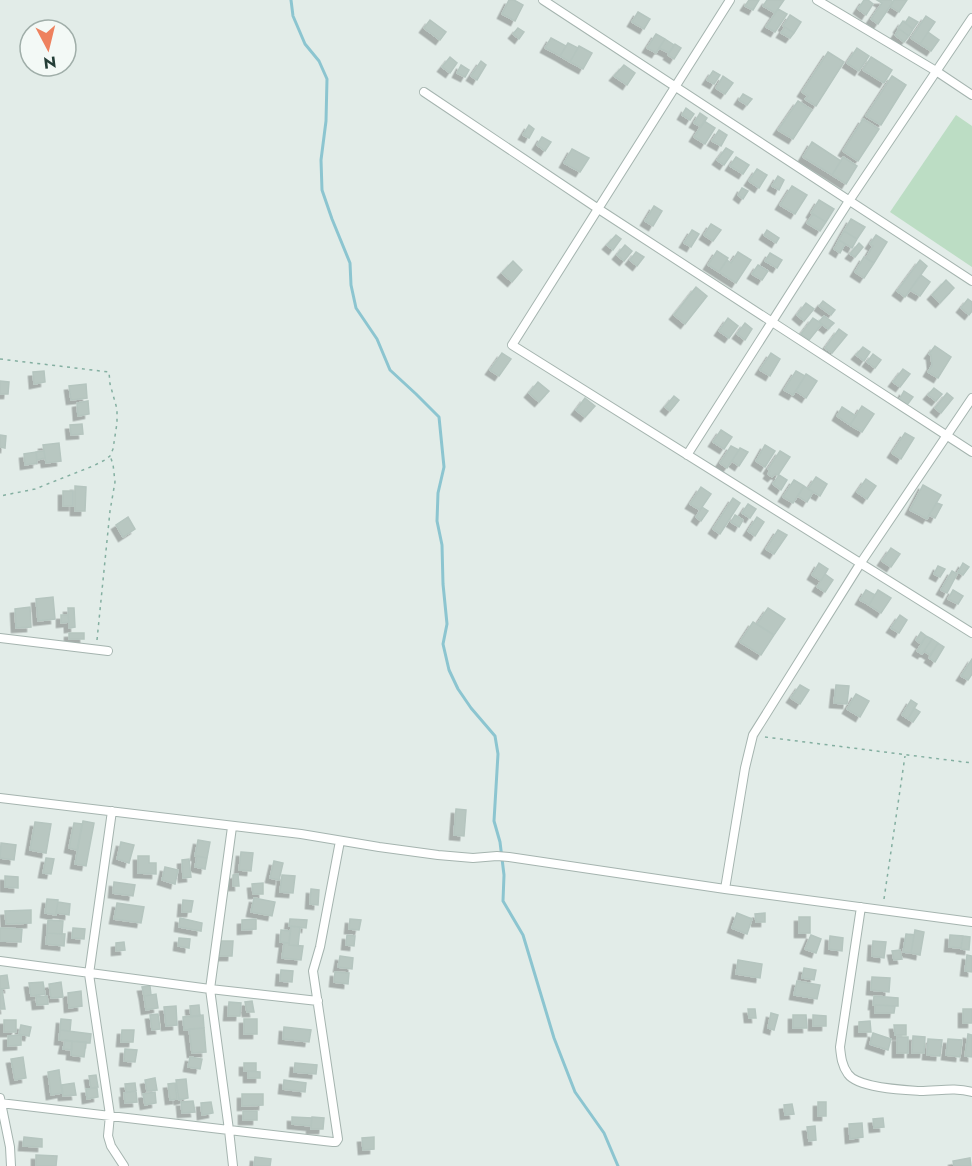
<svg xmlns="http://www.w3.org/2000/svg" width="972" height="1166" font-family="Jost,sans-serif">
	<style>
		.green { fill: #bcddc4 }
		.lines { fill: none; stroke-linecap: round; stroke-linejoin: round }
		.stream { stroke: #8cc5d0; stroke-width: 3 }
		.building { fill: #b8c7c1; stroke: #b5c5bf; stroke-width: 1.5; filter: url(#shadow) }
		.street-casing { stroke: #a5b4af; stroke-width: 10 }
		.path { stroke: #84afa1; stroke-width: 1.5; stroke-dasharray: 3 4.5; stroke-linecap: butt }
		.street { stroke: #fff; stroke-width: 8 }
	</style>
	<defs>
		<filter id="shadow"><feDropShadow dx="-4.5" dy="4.5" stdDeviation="0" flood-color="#0004"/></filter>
	</defs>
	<rect width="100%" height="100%" fill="#e2ece8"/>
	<path class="green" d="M956,115l16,11v141l-82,-55z"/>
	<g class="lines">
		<path class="stream" d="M291,0l2,16 12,28 14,17 8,18 -1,42 -5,39 1,30 10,29 18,44 1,22 5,23 21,31 13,31 26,24 23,23 5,50 -6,26 -1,28 5,24 1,39 4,40 -4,20 6,26 9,19 13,19 24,28 3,18 -4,67 6,21 4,33 -1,26 20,34 31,103 21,54 29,41 14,33"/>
	</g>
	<path class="building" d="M509,0h5l9,5 -8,16 -13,-7z
		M749,0h10l-6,10 -8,-4z
		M767,0h17l-9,13 -12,-7z
		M864,0h4l5,4 -7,11 -8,-6z
		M877,0h14l2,2 -15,22 -7,-5 11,-16z
		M894,0h13l-8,12 -9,-6z
		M778,9l9,5 -12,18 -9,-5z
		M638,12l12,7 -6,10 -12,-7z
		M790,15l11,7 -7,11 -11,-7z
		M926,16l9,6 -15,22 -9,-6z
		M909,17l9,5 -5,7 -8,-6z
		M430,20l16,12 -6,8 -16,-12z
		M903,21l10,8 -4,7 -11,-8z
		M785,27l9,6 -4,5 -9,-5z
		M518,28l6,4 -5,7 -6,-5z
		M899,29l10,7 -5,6 -9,-7z
		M928,32l11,8 -8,11 -11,-7z
		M656,34l9,5 -9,14 -9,-5z
		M551,38l15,8 -6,10 -15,-8z
		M665,39l9,6 -5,8 -10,-5z
		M568,43l10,5 -8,14 -10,-6z
		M675,44l6,4 -7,11 -6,-4z
		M579,46l13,7 -9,16 -13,-7z
		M857,48l12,8 -10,15 -12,-8z
		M828,52l16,10 -28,44 -11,-7 3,-3 -6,-4z
		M450,57l7,6 -7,10 -8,-6z
		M871,57l21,13 -8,13 -21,-13z
		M481,61l5,4 -9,15 -6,-4z
		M461,65l8,5 -4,7 -8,-4z
		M624,65l11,8 -8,12 -13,-9z
		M713,71l7,4 -6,9 -7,-4z
		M723,76l10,7 -8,11 -9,-6z
		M892,76l14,9 -25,40 -15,-9z
		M743,94l9,5 -5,6 -8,-5z
		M798,101l14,9 -19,29 -15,-9z
		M686,108l8,6 -4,6 -8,-5z
		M700,113l7,5 -6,9 -7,-4z
		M863,119l16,10 -21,32 -15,-10z
		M704,121l11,7 -10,16 -11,-7z
		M529,125l5,4 -5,9 -6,-3z
		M719,130l8,5 -6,11 -9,-5z
		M542,137l9,5 -6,9 -8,-6z
		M812,142l29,19 -9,14 -29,-18z
		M726,148l7,4 -9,13 -7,-5z
		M572,149l17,9 -9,14 -16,-9z
		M736,157l13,8 -6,9 -13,-8z
		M843,157l14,9 -11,18 -14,-9z
		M757,169l10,6 -8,13 -10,-7z
		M778,176l6,4 -5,10 -7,-4z
		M792,186l15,9 -12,19 -15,-9z
		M742,188l6,3 -5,8 -5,-4z
		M819,200l15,9 -8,13 -15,-9z
		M654,206l8,5 -9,15 -8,-5z
		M813,214l13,8 -6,9 -13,-8z
		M851,219l14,8 -8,12 -13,-8z
		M711,224l10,6 -8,11 -9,-6z
		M692,230l7,4 -8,13 -7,-4z
		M767,230l12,8 -3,5 -12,-8z
		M844,231l13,8 -5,9 -13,-8z
		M616,235l5,4 -8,11 -6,-5z
		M876,235l11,7 -13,21 -8,-5 7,-12 -3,-2z
		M839,240l6,4 -5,9 -6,-4z
		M859,243l4,4 -8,10 -5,-3z
		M625,245l7,6 -8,10 -7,-6z
		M717,251l11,7 -9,14 -11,-7z
		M636,252l8,5 -7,9 -7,-6z
		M738,252l13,8 -15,23 -17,-11 8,-12 4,3z
		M770,253l12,7 -5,8 -12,-7z
		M864,257l10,6 -10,15 -9,-6z
		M920,260l7,6 -22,31 -8,-6z
		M513,261l9,9 -10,12 -10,-9z
		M758,265l10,6 -6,9 -10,-6z
		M921,275l9,7 -10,14 -10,-6z
		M946,280l8,8 -14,15 -8,-8z
		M696,287l11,9 -22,28 -11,-9z
		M968,299l4,3v9l-3,4 -8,-7z
		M823,301l12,9 -4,5 -12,-9z
		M806,303l8,6 -10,12 -7,-6z
		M824,316l10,7 -6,6 -9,-7z
		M728,318l10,8 -9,12 -10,-7z
		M813,318l9,6 -13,16 -8,-6z
		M745,323l7,6 -7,11 -8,-6z
		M839,329l8,6 -15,18 -7,-5z
		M935,346l16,11 -13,21 -10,-6 4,-7 -1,-10 -2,-1z
		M863,347l7,5 -6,9 -8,-6z
		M502,353l9,6 -12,17 -9,-6z
		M771,353l9,6 -10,17 -10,-6z
		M873,354l8,6 -6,8 -8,-6z
		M903,369l7,5 -10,13 -7,-5z
		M44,371l1,11 -11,2 -1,-12z
		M796,371l9,5 -12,19 -9,-5z
		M806,374l11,7 -11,17 -10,-7z
		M0,381l9,1 -1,12h-8z
		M538,382l11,9 -10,11 -10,-9z
		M86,384l1,14 -16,2 -2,-14z
		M934,388l8,6 -6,7 -8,-6z
		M904,391l9,6 -6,8 -8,-5z
		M947,393l6,5 -12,15 -6,-5z
		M674,396l5,4 -9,11 -5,-4z
		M585,398l10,8 -10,11 -9,-7z
		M88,401l1,13 -11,2 -1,-13z
		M862,406l12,8 -12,18 -12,-7z
		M842,407l14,9 -6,9 -13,-9z
		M82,424l1,10 -12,1 -1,-10z
		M721,430l11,7 -8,12 -11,-7z
		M905,433l9,5 -13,21 -9,-6z
		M0,435l6,1 -1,12 -5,-1z
		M59,443l2,18 -15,2 -3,-18z
		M765,445l10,6 -10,16 -9,-6z
		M731,446l8,4 -12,18 -7,-5z
		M740,448l8,4 -9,14 -7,-5z
		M44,451l1,7 -8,2 -1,-8z
		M780,451l10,6 -12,18 -3,-1 -3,3 -4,-3 2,-3 -2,-2z
		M36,452l1,11 -12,2 -1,-11z
		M779,475l8,5 -6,10 -8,-6z
		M816,477l11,7 -7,12 -12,-7z
		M866,479l10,7 -9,13 -10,-7z
		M794,480l10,6 -11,17 -10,-6z
		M923,485l18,10 -14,24 -17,-9z
		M75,486l11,1 -1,24h-10z
		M804,486l9,6 -6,10 -9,-6z
		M701,487l10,7 -11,16 -10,-6z
		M63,491h10v15h-10z
		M733,498l7,5 -20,31 -7,-5z
		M937,503l5,2 -7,13 -6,-3z
		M748,504l8,5 -6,9 -8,-5z
		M702,507l6,4 -7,10 -5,-4z
		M735,515l8,5 -4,7 -8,-5z
		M128,517l7,12 -12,8 -7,-12z
		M757,517l7,5 -9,14 -7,-5z
		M778,530l9,5 -13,19 -8,-5z
		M891,548l9,6 -9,13 -9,-6z
		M819,563l9,6 -7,12 -9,-6z
		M963,563l6,4 -6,8 -5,-3z
		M938,566l7,3 -5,8 -6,-3z
		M952,571l5,3 -10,19 -6,-3z
		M825,574l8,6 -8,12 -8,-5z
		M866,590l9,5 -6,10 -9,-5z
		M878,590l13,8 -10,15 -12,-8z
		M953,590l10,6 -5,8 -10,-5z
		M53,597l2,22 -17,2 -2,-22z
		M30,607l1,20 -15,1 -1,-19z
		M68,608h6l1,19 -6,1z
		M768,608l17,11 -11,16 -17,-11z
		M61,615h7l1,7 -8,1z
		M900,615l7,5 -8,13 -8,-5z
		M753,622l21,13 -13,20 -21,-13z
		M921,632l5,4 -5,8 -5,-4z
		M69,633h15v6h-15z
		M926,636l6,3 -10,15 -5,-3z
		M932,639l6,4 -8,12 -6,-4z
		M938,643l6,4 -9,15 -6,-4z
		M972,659v15l-4,6 -7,-4z
		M800,685l9,5 -9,14 -9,-6z
		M836,685l13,1 -2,18 -13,-1z
		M856,694l13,7 -9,16 -13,-8z
		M911,700l6,4 -9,15 -6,-4z
		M914,708l6,4 -7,10 -5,-3z
		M456,809l10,1 -2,26 -10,-1z
		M83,821l11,2 -8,43 -11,-2z
		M35,822l16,2 -5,29 -16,-3z
		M74,823l8,1 -5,26 -8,-2z
		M198,840l12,2 -3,16 -12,-2z
		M121,842l13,3 -5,18 -12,-4z
		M1,843l15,2 -2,15 -14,-2z
		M241,852l12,1 -2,18 -12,-1z
		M138,856h11v7h7v11l-18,-1z
		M197,856l10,2 -2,11 -10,-2z
		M46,858l8,1 -3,15 -8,-1z
		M189,859l2,18 -8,1 -1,-18z
		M274,861l9,2 -4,17 -9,-2z
		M165,867l13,3 -3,14 -13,-4z
		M238,874l1,12h-6v-11z
		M282,875l13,1 -2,17 -13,-1z
		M5,876l13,1v11l-13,-1z
		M114,882l21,3 -2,11 -20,-3z
		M263,883v11h-10l-1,-10z
		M311,889l8,1 -1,15 -8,-1z
		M254,898l21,4 -3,14 -21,-4z
		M47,899l11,1 -2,15 -11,-2z
		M183,900l10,1 -2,11h-9z
		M58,902l12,2 -1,11 -13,-2z
		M117,903l27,4 -3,16 -27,-4z
		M31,910v13l-25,1 -1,-13z
		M737,913l15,6 -5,15 -15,-6z
		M765,913v9h-9l-1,-8z
		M799,917h11v16h-11z
		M180,918l22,5 -1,8 -22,-4z
		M256,919v10l-14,1v-10z
		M290,919l17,1 -1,8 -17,-2z
		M350,919l11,1 -2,10 -10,-1z
		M48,920l15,1 -1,13 -15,-1z
		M291,926l9,1 -2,19 -9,-1z
		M0,928l22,1 -1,13 -21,-1z
		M73,928l12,1 -1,10 -12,-1z
		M281,930l9,1 -1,12 -9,-1z
		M915,930l9,2 -4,23 -9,-2z
		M47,933l18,1 -1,12 -18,-2z
		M906,934l8,1 -3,18 -8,-1z
		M347,935l8,1 -1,10 -8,-1z
		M811,935l10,4 -5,14 -11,-4z
		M950,935l13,1 -2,12 -12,-1z
		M830,936l13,2 -1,13 -13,-2z
		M963,936l7,1 -1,13 -8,-1z
		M179,938l11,1 -1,9 -11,-2z
		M219,941h14l-1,15h-14z
		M873,941l13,1 -2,16 -12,-2z
		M124,942l1,8 -9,1v-8z
		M284,943h5v2l14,1 -2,14 -19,-2z
		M900,950l2,9 -8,1 -2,-9z
		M967,955l5,1v16l-7,-1z
		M340,956l13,2 -1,11 -14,-2z
		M738,960l24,4 -2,14 -24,-4z
		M804,968l12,2 -2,10 -12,-2z
		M281,970l12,1 -1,11 -12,-1z
		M335,972l14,1 -1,11 -14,-2z
		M7,975l2,13 -9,1v-13z
		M872,977l18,1 -1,14 -18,-2z
		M797,981l23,4 -3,14 -23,-4z
		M43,982l2,12 -14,2 -2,-13z
		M61,982l2,15 -12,1 -2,-14z
		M150,986l1,9 -7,1 -2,-9z
		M0,989h2l3,20h-5z
		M81,991l1,15 -13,2 -1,-15z
		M156,994l2,14 -12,2 -2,-14z
		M47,996l1,8 -11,1 -1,-8z
		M874,996l24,2v8l-25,-1z
		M252,1001l2,11h-7l-2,-10z
		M229,1002l12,1 -1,13h-12z
		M199,1005l1,11 -9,1 -1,-11z
		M875,1005l20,1 -1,7h-19z
		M176,1006l1,19 -11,1 -2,-19z
		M748,1009h7l1,9h-7z
		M963,1009h9v14h-9z
		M771,1013l7,2 -4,15 -6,-2z
		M158,1014l2,15 -8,1 -2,-15z
		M203,1015l1,13 -20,2 -1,-13z
		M793,1015h13l1,13h-14z
		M813,1015l13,1v10h-13z
		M61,1019l10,1 -1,11 -10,-1z
		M244,1019h13v15h-13z
		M4,1020h12v12h-12z
		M870,1021l1,11h-12v-10z
		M21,1025l10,2 -2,9 -10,-2z
		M894,1025h12v10h-11z
		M284,1027l27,3 -2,12 -26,-3z
		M204,1028l2,24 -14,1 -3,-24z
		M60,1030l31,4 -1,9 -31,-3z
		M122,1030h12l-1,12h-12z
		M873,1033l18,6 -3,11 -18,-6z
		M968,1034l4,1v22l-7,-1z
		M21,1035v10l-13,1v-10z
		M913,1036l12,1 -1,16h-12z
		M897,1037h11v16h-11z
		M928,1039l14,1 -2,16 -13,-1z
		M948,1039l14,1 -2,17 -14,-2z
		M65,1040l7,1v9l-9,-1z
		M72,1041l14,1 -2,15 -13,-2z
		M125,1049l12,1 -2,12 -11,-1z
		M23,1057l3,21 -11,2 -4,-21z
		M190,1057l12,2 -2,10 -12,-2z
		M244,1063h12v8h-12z
		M295,1063l22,2 -1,9 -22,-2z
		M59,1070l3,23 -11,2 -3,-23z
		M248,1071l12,1v6h-12z
		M96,1075l2,12 -7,1 -2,-12z
		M155,1078l2,12 -10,1 -2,-11z
		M186,1079l2,19 -9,2 -3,-20z
		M284,1080l22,3 -1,9 -22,-3z
		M74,1083l2,12 -13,1 -1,-11z
		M135,1083l1,8 -10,1 -1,-8z
		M175,1083l2,16 -7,1 -2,-16z
		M97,1088l1,9 -11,2 -1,-10z
		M136,1091l1,11 -12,1 -1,-10z
		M155,1092l1,11 -11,2 -2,-11z
		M242,1094h21v11l-21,1z
		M193,1101l2,11 -13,1 -1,-11z
		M211,1102l2,11 -11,2 -1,-12z
		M818,1102h8v14h-8z
		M792,1104l2,10 -9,1 -1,-10z
		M243,1111h14v9h-14z
		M292,1117l20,1 -1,8 -19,-2z
		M312,1117l12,1 -1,11h-12z
		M883,1118l1,9 -10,1 -1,-9z
		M862,1123l1,14 -13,2 -1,-15z
		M815,1126l1,14 -7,1 -2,-14z
		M24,1137l18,2v8l-19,-1z
		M374,1137v12l-11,1 -1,-12z
		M36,1155l21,1 -1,10h-20z
		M255,1157l16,2 -1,7h-16z
		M970,1158l1,8h-17l-1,-5z"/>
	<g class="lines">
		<g class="street-casing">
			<path id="street" d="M543,0l429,281
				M730,0l-218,345 460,288
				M817,0l119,71 36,24
				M424,92l173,116 375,244
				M687,455l162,-254 123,-183
				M0,638l108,13
				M0,798l301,36 78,13 59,8 35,3 24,-2 12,1 216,32 247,33
				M112,811l-23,163 21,141 -2,21 3,10 13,20
				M725,889l20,-121 8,-33 107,-171 112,-166
				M861,907l-21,140c1,10 2,19 8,27 10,14 55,16 72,17 18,0 35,-4 52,1
				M0,961l210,28 108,12
				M0,1098l10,49 1,19
				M0,1103l229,27 -19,-141 22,-162
				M233,1166l-4,-36 104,12h3l2,-3 -25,-168 7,-24 20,-106"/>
		</g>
		<path class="path" d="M0,359l109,13 1,12 7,25v14l-4,26 -3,7 -5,4 -12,6 -58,23 -35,7
			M97,640l13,-129 5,-29 -2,-18 -3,-8
			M765,737l207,26
			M884,899l21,-143"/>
		<use href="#street" class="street"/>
	</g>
	<g transform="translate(48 48) rotate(173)"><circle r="28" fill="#f3f9f6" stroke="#a0aea9" stroke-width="1.5"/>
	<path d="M0-4.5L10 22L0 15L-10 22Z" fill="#ee815e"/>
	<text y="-9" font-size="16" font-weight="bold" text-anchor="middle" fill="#233d36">N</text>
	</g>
</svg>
